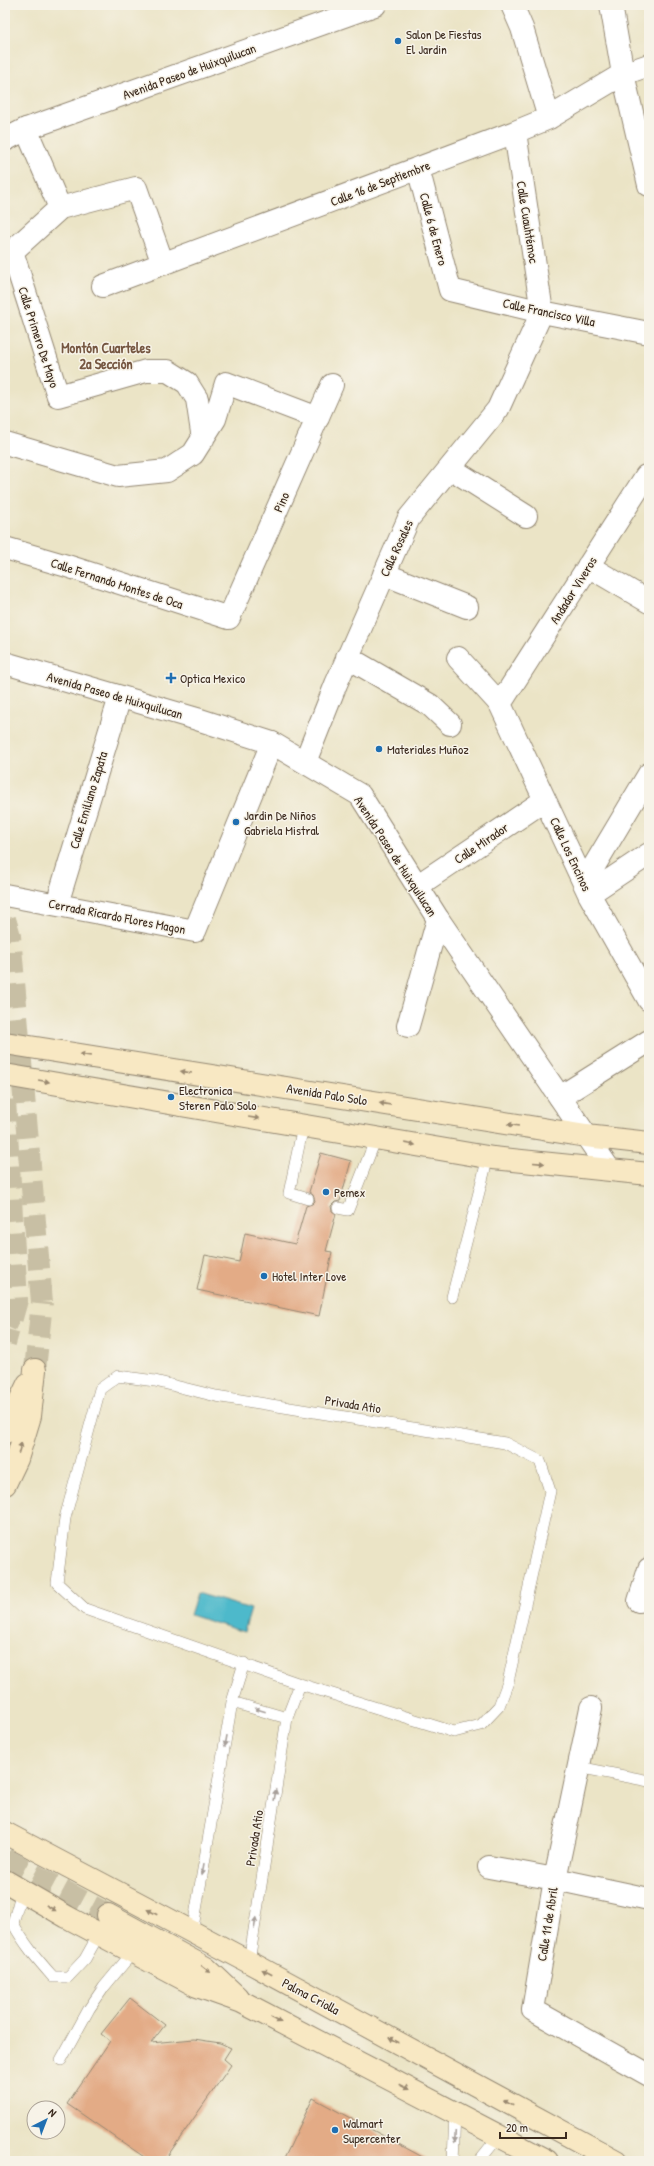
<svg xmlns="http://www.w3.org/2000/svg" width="654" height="2166" font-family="'Patrick Hand',sans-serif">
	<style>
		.water { fill: #4eb9cb; stroke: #447274 }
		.building { fill: #e3ab86 }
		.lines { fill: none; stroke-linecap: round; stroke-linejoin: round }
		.tertiary-tunnel { stroke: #c8bfa4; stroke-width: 22; stroke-dasharray: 22 11; stroke-linecap: butt }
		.secondary-tunnel { stroke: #c8bfa4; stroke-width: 22; stroke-dasharray: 22 11; stroke-linecap: butt }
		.service-casing { stroke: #938772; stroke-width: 12 }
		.minor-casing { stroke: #938772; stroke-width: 24 }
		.tertiary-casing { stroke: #938772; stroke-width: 24 }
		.secondary-casing { stroke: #938772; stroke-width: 24 }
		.service { stroke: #fff; stroke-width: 11 }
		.minor { stroke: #fff; stroke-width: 22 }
		.tertiary { stroke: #fff; stroke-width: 22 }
		.secondary { stroke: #f8e8c3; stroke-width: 22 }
		.oneway { fill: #9a8970 }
		.oneway2 { fill: #a79f9a }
		.poi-dot { fill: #1f6fb2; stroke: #f7f3e8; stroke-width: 1.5 }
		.labels { text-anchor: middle; stroke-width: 3; stroke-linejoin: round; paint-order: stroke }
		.poi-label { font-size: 13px; fill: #3b2a1e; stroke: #f7f3e8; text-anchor: start }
		.street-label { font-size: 13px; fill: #3b2a1e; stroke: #f7f3e8 }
		.neighbourhood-label { font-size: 14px; font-weight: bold; fill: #765742; stroke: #f7f3e8 }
	</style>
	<rect width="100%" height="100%" fill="#f7f3e8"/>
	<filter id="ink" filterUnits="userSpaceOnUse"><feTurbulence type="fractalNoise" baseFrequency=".025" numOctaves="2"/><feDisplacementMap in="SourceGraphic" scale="8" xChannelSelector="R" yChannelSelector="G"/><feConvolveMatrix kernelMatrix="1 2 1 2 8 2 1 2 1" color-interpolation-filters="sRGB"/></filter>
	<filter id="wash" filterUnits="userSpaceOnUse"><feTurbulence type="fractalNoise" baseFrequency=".012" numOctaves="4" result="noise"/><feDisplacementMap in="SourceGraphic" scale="16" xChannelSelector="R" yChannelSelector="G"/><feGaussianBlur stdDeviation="0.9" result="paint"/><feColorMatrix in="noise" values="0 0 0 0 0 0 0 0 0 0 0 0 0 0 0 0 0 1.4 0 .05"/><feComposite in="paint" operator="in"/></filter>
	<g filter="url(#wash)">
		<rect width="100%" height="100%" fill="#ebe4c6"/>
		<path class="water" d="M197,1593l54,16 -7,23 -54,-17z"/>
		<g id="blocks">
			<path class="building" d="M321,1153l30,8 -11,40 -5,1 -4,4 1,5 4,3 -10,37 6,1 -13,64 -122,-26 8,-35 34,7 6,-29 50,11 11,-38 6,-2 3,-3 -2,-6 -4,-3z
				M130,1998l35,27 -14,18 43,-4 26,4 11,5 -7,11 7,6 -67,96h-14l-83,-57 43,-63 -9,-7z
				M313,2098l117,63h-147z"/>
		</g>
	</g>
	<g filter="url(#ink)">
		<use href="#blocks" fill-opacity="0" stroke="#938772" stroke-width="1"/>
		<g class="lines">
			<path class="tertiary-tunnel" d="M5,1326l12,-26
				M35,1370l7,-68"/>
			<path class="secondary-tunnel" d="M5,919l5,17 32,366
				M5,1100l12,200 -12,43
				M5,1859l103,56"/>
			<g class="service-casing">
				<path id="service" d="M303,1126l-14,67 19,6
					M338,1208l10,2 28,-72
					M452,1297l36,-140
					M118,1376l37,5 61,15 289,47 35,18 10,30 -42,191 -9,24 -18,19 -27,7 -154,-48 -215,-75 -28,-26 8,-65 35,-129z
					M232,1702l55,16
					M578,1767l71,14
					M22,1891l-9,32c11,21 25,37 40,54h15l17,-18 14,-25
					M192,1933l40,-231 12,-39
					M249,1962l38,-244 13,-34
					M61,2060l28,-51 15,-22 29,-35
					M453,2161l2,-48
					M479,2161l20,-25"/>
			</g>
			<g class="minor-casing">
				<path id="minor" d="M512,5l10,23 27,90
					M611,5l12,69 26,111
					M26,129l34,79
					M418,168l32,122 92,22 107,21
					M12,251l46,145 88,-25h22l19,12 10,16 6,40
					M5,258l55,-50 76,-20 27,76
					M103,286l412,-154 34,-14 74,-44 26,-9
					M5,443l113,33 49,-5 26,-17 22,-35 11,-36 92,35
					M450,468l76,48
					M5,548l62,18 162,52 103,-233
					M588,566l61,36
					M384,574l83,33
					M347,657l83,48 20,19
					M458,658l42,46 89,190 60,106
					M500,704l146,-228 3,2
					M305,762l31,-78 73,-166 89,-109 44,-97 -27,-180
					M584,883l65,-109
					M417,886l128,-86
					M589,894l60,-40
					M5,895l190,36 77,-188
					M57,904l63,-207
					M408,1026l30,-107
					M560,1097l89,-56
					M639,1601l10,-32
					M591,1708l-36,171 -22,131 116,65
					M489,1867l66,12 94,20"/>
			</g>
			<g class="tertiary-casing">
				<path id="tertiary" d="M5,140l21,-11 349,-124
					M5,663l192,56 75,24 88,52 78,124 171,250"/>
			</g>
			<g class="secondary-casing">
				<path id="secondary" d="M5,1043l581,93 63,7
					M5,1075l488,83 156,16
					M5,1432l23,-48
					M5,1484l12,-25 13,-43 5,-46
					M5,1833l244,129 367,199
					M5,1881l62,36 130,69 45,16 305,159
					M108,1915l98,53 31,29"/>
			</g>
			<use href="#service" class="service"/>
			<use href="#minor" class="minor"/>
			<use href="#tertiary" class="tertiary"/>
			<use href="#secondary" class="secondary"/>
		</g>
		<defs><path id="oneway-solid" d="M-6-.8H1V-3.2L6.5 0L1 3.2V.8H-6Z"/></defs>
		<g class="oneway">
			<use href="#oneway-solid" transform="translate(85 1055) rotate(-171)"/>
			<use href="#oneway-solid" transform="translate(186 1072) rotate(-171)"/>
			<use href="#oneway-solid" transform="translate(44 1081) rotate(10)"/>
			<use href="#oneway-solid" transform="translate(385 1104) rotate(-171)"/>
			<use href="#oneway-solid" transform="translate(254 1118) rotate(9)"/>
			<use href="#oneway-solid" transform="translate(513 1125) rotate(-171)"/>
			<use href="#oneway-solid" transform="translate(410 1144) rotate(10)"/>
			<use href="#oneway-solid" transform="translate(539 1163) rotate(5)"/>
			<use href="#oneway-solid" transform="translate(20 1448) rotate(-73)"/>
			<use href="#oneway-solid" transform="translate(51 1908) rotate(30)"/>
			<use href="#oneway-solid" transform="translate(152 1912) rotate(-152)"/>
			<use href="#oneway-solid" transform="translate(206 1969) rotate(37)"/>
			<use href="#oneway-solid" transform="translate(267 1972) rotate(-152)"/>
			<use href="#oneway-solid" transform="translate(276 2020) rotate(27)"/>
			<use href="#oneway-solid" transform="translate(394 2040) rotate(-152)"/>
			<use href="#oneway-solid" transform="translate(404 2087) rotate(27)"/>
			<use href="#oneway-solid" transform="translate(508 2102) rotate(-152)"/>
		</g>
		<g class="oneway2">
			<use href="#oneway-solid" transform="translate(260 1710) rotate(-163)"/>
			<use href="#oneway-solid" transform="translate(226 1741) rotate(100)"/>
			<use href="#oneway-solid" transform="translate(275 1795) rotate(-81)"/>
			<use href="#oneway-solid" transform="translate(203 1869) rotate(100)"/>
			<use href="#oneway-solid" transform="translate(255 1923) rotate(-81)"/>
			<use href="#oneway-solid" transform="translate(455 2137) rotate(93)"/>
		</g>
	</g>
	<g class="poi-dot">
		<circle cx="398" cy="41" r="4"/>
		<path d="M169 672h4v4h4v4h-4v4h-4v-4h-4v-4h4z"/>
		<circle cx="379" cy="749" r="4"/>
		<circle cx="236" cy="822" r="4"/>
		<circle cx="171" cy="1097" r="4"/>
		<circle cx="326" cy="1192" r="4"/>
		<circle cx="264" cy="1276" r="4"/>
		<circle cx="335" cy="2130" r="4"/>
	</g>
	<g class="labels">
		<g class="poi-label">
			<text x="406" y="39">Salon De Fiestas<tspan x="406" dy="15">El Jardin</tspan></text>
			<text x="180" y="683">Optica Mexico</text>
			<text x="387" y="754">Materiales Muñoz</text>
			<text x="244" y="820">Jardin De Niños<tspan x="244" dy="15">Gabriela Mistral</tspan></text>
			<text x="179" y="1095">Electronica<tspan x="179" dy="15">Steren Palo Solo</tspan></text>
			<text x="334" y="1197">Pemex</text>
			<text x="272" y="1281">Hotel Inter Love</text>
			<text x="343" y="2128">Walmart<tspan x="343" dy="15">Supercenter</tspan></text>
		</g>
		<g class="street-label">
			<text transform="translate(189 71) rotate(-20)" y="5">Avenida Paseo de Huixquilucan</text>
			<text transform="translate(380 183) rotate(-21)" y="5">Calle 16 de Septiembre</text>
			<text transform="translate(528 222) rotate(81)" y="5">Calle Cuauhtémoc</text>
			<text transform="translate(434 229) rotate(75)" y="5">Calle 6 de Enero</text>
			<text transform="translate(549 312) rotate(12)" y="5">Calle Francisco Villa</text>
			<text transform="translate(39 337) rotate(72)" y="5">Calle Primero De Mayo</text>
			<text transform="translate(281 502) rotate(-66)" y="5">Pino</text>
			<text transform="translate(396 548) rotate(-65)" y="5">Calle Rosales</text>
			<text transform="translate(117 583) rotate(18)" y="5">Calle Fernando Montes de Oca</text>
			<text transform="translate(573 590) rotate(-58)" y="5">Andador Viveros</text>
			<text transform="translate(115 695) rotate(16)" y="5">Avenida Paseo de Huixquilucan</text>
			<text transform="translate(88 800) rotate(-73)" y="5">Calle Emiliano Zapata</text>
			<text transform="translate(481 843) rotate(-34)" y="5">Calle Mirador</text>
			<text transform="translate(571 854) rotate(65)" y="5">Calle Los Encinos</text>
			<text transform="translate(396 856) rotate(57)" y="5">Avenida Paseo de Huixquilucan</text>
			<text transform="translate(117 916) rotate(11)" y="5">Cerrada Ricardo Flores Magon</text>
			<text transform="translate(327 1094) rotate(9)" y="5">Avenida Palo Solo</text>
			<text transform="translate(353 1404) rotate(9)" y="5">Privada Atio</text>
			<text transform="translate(254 1838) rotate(-81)" y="5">Privada Atio</text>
			<text transform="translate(547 1924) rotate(-81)" y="5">Calle 11 de Abril</text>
			<text transform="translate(311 1996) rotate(28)" y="5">Palma Criolla</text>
		</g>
		<g class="neighbourhood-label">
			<text x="106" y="353">Montón Cuarteles<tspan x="106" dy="16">2a Sección</tspan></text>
		</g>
	</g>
	<rect width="654" height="2166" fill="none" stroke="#f7f3e8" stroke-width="20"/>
	<g transform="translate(46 2120) rotate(42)"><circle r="19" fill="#f7f3e8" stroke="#aca397"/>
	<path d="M0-3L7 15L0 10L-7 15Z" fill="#1f6fb2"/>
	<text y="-6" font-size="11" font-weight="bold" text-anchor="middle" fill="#3b2a1e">N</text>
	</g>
	<path d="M500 2132v6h66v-6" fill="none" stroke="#3b2a1e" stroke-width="2"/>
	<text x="506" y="2132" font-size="12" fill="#3b2a1e" stroke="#f7f3e8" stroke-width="3" paint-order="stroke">20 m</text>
</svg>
